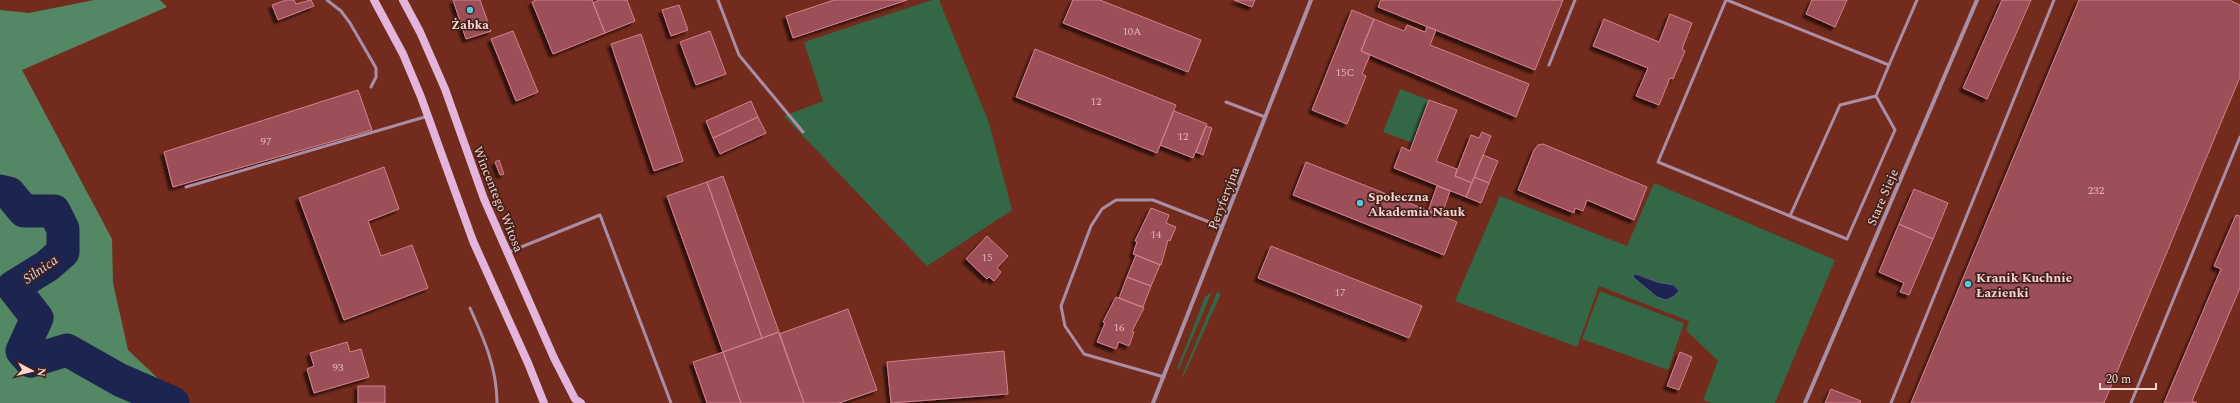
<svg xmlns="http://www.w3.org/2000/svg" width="2240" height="403" font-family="Spectral,serif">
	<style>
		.green { fill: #346745 }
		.forest { fill: #548864 }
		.water { fill: #1c2450; stroke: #5e5976 }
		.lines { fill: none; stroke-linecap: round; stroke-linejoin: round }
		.river { stroke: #1c2450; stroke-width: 33 }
		.building { fill: #9d4f59; stroke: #d5808a; filter: url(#shadow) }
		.service { stroke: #aa8ea5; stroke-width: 3 }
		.minor { stroke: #aa8ea5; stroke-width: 4 }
		.secondary { stroke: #e3b5da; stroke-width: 8 }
		.poi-dot { fill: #56c9e0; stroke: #42211a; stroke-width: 1.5 }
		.labels { text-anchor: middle; stroke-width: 3.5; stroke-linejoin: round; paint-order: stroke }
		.number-label { font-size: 11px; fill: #e2b4b0 }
		.poi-label { font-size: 13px; font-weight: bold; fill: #f9d5cd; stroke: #42211a; text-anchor: start }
		.street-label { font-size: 13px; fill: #f9d5cd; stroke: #42211a }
		.water-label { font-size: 14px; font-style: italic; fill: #ced7f6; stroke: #42211a }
	</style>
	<defs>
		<filter id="shadow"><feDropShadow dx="-3.5" dy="3.5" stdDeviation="1" flood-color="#0009"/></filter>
	</defs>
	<rect width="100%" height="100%" fill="#732b1d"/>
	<path class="green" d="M932,0h7l50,123 23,87 -85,56 -143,-150 39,-15 -19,-59z
		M1400,89l29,11 -16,43 -30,-11z
		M1654,183l181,77 -60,143h-63l-9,-3 15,-39 -32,-31 3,-9 -90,-35 -22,61 -122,-46 45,-105 127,50z
		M1600,291l84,32 -16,47 -86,-31z
		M1212,292l-34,79v-5l27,-69z
		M1217,292l4,2 -38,83 -1,-1z"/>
	<path class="forest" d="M94,0h66l7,7 -145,63 90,169 1,44 15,67 56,53h-184v-393l29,3z"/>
	<path class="water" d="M1636,274l21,8 17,3 5,6 -6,6 -7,3 -9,-3 -23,-19 -1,-3z"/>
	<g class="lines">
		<path class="river" d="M0,191l9,2 15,18h30l9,18v23l-16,14 -34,21 24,31 -15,33 9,10 36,-11 53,30 53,23"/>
	</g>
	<path class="building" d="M286,0h8l2,4 15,-4 3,6 -36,14 -6,-15z
		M453,0h27l11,31 -25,8z
		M536,0h56l13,33 -52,21 -21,-52z
		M599,0h28l8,21 -30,12 -12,-30z
		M834,0h73l-114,38 -7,-22z
		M1073,0h27l101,40 -13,32 -125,-49z
		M1234,0h21l-3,7z
		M1381,0h182l-28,70 -157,-63z
		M1812,0h35l-12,27 -29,-13z
		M2002,0h29l-44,99 -24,-11z
		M2079,0h150l11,5v72l-136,326h-193z
		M679,5l9,25 -17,6 -9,-26z
		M1352,10l22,9 -13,32 9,4 -8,19 4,2 -19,48 -35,-14z
		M1670,14l22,9 -10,26 3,2 -12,28 -3,-1 -11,27 -23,-9 12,-28 -55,-22 11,-27 55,23z
		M1374,19l30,12 3,-6 18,7 2,-5 9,3 -6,15 99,39 -13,33 -155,-66z
		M513,31l25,61 -22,9 -25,-62z
		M710,31l16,43 -30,11 -16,-43z
		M641,34l42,127 -29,10 -43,-127z
		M1035,49l141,56 -19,48 -141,-56z
		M358,90l14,40 -199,57 -9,-35z
		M1429,100l28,10 -21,51 21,8 -2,7 17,7 -6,14 -72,-29 8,-21 8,4z
		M751,101l7,16 -45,21 -7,-17z
		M1174,111l33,13 -14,34 -33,-13z
		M758,117l8,16 -46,21 -7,-16z
		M1206,126l6,2 -9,27 -7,-3z
		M1482,132l9,4 -19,47 -17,-7 16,-41 8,3z
		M1543,144l104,43 -13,33 -47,-20 -4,11 -8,-3 -1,5 -56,-23 16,-40 4,-5z
		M1483,155l15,6 -9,22 -15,-6z
		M499,160l5,14 -4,1 -5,-13z
		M1306,162l151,60 -13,33 -151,-60z
		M384,167l15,42 -31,12 13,35 31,-11 16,43 -84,32 -45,-122z
		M723,176l56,156 -17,6 -55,-156z
		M1474,177l15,6 -8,20 -15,-6z
		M707,182l55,156 -39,14 -56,-156z
		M1437,186l13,5 -9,25 -13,-5z
		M1914,189l34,14 -15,36 -34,-15z
		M1151,208l18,7 -3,8 10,4 -6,14 -2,-1 -7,25 -28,-11 4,-12 -2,-1z
		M2236,215l4,1v72l-48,113 5,2h-33l57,-134 -7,-3z
		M1899,224l34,15 -24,56 -9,-3 4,-9 -25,-11z
		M987,236l21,20 -11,12 4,4 -7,9 -5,-4 -2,2 -21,-20z
		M1271,246l151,60 -13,32 -151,-60z
		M1136,255l24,10 -9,21 -24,-9z
		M1127,277l24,9 -8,21 -24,-9z
		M1116,297l28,11 -12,23 2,1 -5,14 -10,-4 -3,7 -19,-7 8,-19 -2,-1z
		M848,309l29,81 -38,13h-35l-25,-69z
		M779,332l25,71h-63l-18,-51z
		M347,342l3,10 11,-3 8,28 -55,16 -7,-24 7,-3 -4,-13z
		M1004,351l4,43 -117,9 -4,-41z
		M723,352l18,51h-34l-14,-41z
		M1680,352l12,5 -13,33 -12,-4z
		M358,386h27v17h-27z
		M1831,389l30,12 -1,2h-35z"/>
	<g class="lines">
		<path class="service" d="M327,0l14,11 9,12 26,45v9l-5,10
			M718,0l21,55 64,77
			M1726,0l-68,162 132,54 50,-111 36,-9 13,-31
			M1727,0l162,65 28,-65
			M1549,65l26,-65
			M1226,102l39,15
			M186,187l242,-71
			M1790,216l57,23 48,-109 -19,-34
			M509,252l91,-37 71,188
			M470,308c14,31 27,60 27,95
			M1164,377l-80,-23 -19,-28 -4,-20 30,-80 11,-17 14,-9h37l69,27
			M1891,403l163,-403
			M2131,403l109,-266"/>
		<path class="minor" d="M1153,403l158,-403
			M1805,403l172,-403"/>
		<path class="secondary" d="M374,0l29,54 18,43 52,144 55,122 16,40
			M403,0l17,32 25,57 39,110 70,159 21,41 6,4"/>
	</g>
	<g class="poi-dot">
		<circle cx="470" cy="10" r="4"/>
		<circle cx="1360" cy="203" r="4"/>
		<circle cx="1968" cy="284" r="4"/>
	</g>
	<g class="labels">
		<g class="number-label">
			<text x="1132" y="35">10A</text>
			<text x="1345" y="76">15C</text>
			<text x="1096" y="105">12</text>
			<text x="1183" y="140">12</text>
			<text x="266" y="145">97</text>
			<text x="2096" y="194">232</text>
			<text x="1156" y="238">14</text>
			<text x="987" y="261">15</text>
			<text x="1340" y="296">17</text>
			<text x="1119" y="331">16</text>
			<text x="338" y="371">93</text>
		</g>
		<g class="poi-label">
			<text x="470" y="29" text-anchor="middle">Żabka</text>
			<text x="1368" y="201">Społeczna<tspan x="1368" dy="15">Akademia Nauk</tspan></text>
			<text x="1976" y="282">Kranik Kuchnie<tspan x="1976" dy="15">Łazienki</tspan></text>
		</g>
		<g class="street-label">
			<text transform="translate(1882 197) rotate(-67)" y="5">Stare Sieje</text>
			<text transform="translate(1223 198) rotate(-69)" y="5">Peryferyjna</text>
			<text transform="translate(499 199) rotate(68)" y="5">Wincentego Witosa</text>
		</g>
		<g class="water-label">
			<text transform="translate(40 269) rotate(-35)" y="5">Silnica</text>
		</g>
	</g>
	<g transform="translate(32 371) rotate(97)" stroke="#42211a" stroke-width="3" paint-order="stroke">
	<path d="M0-3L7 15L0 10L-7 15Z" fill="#f9d5cd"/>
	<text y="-6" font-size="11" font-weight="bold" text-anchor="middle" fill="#f9d5cd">N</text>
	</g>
	<path d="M2100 383v6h56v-6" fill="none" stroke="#f9d5cd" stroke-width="2"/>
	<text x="2106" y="383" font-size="12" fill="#f9d5cd" stroke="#42211a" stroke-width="3" paint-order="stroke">20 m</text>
</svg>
